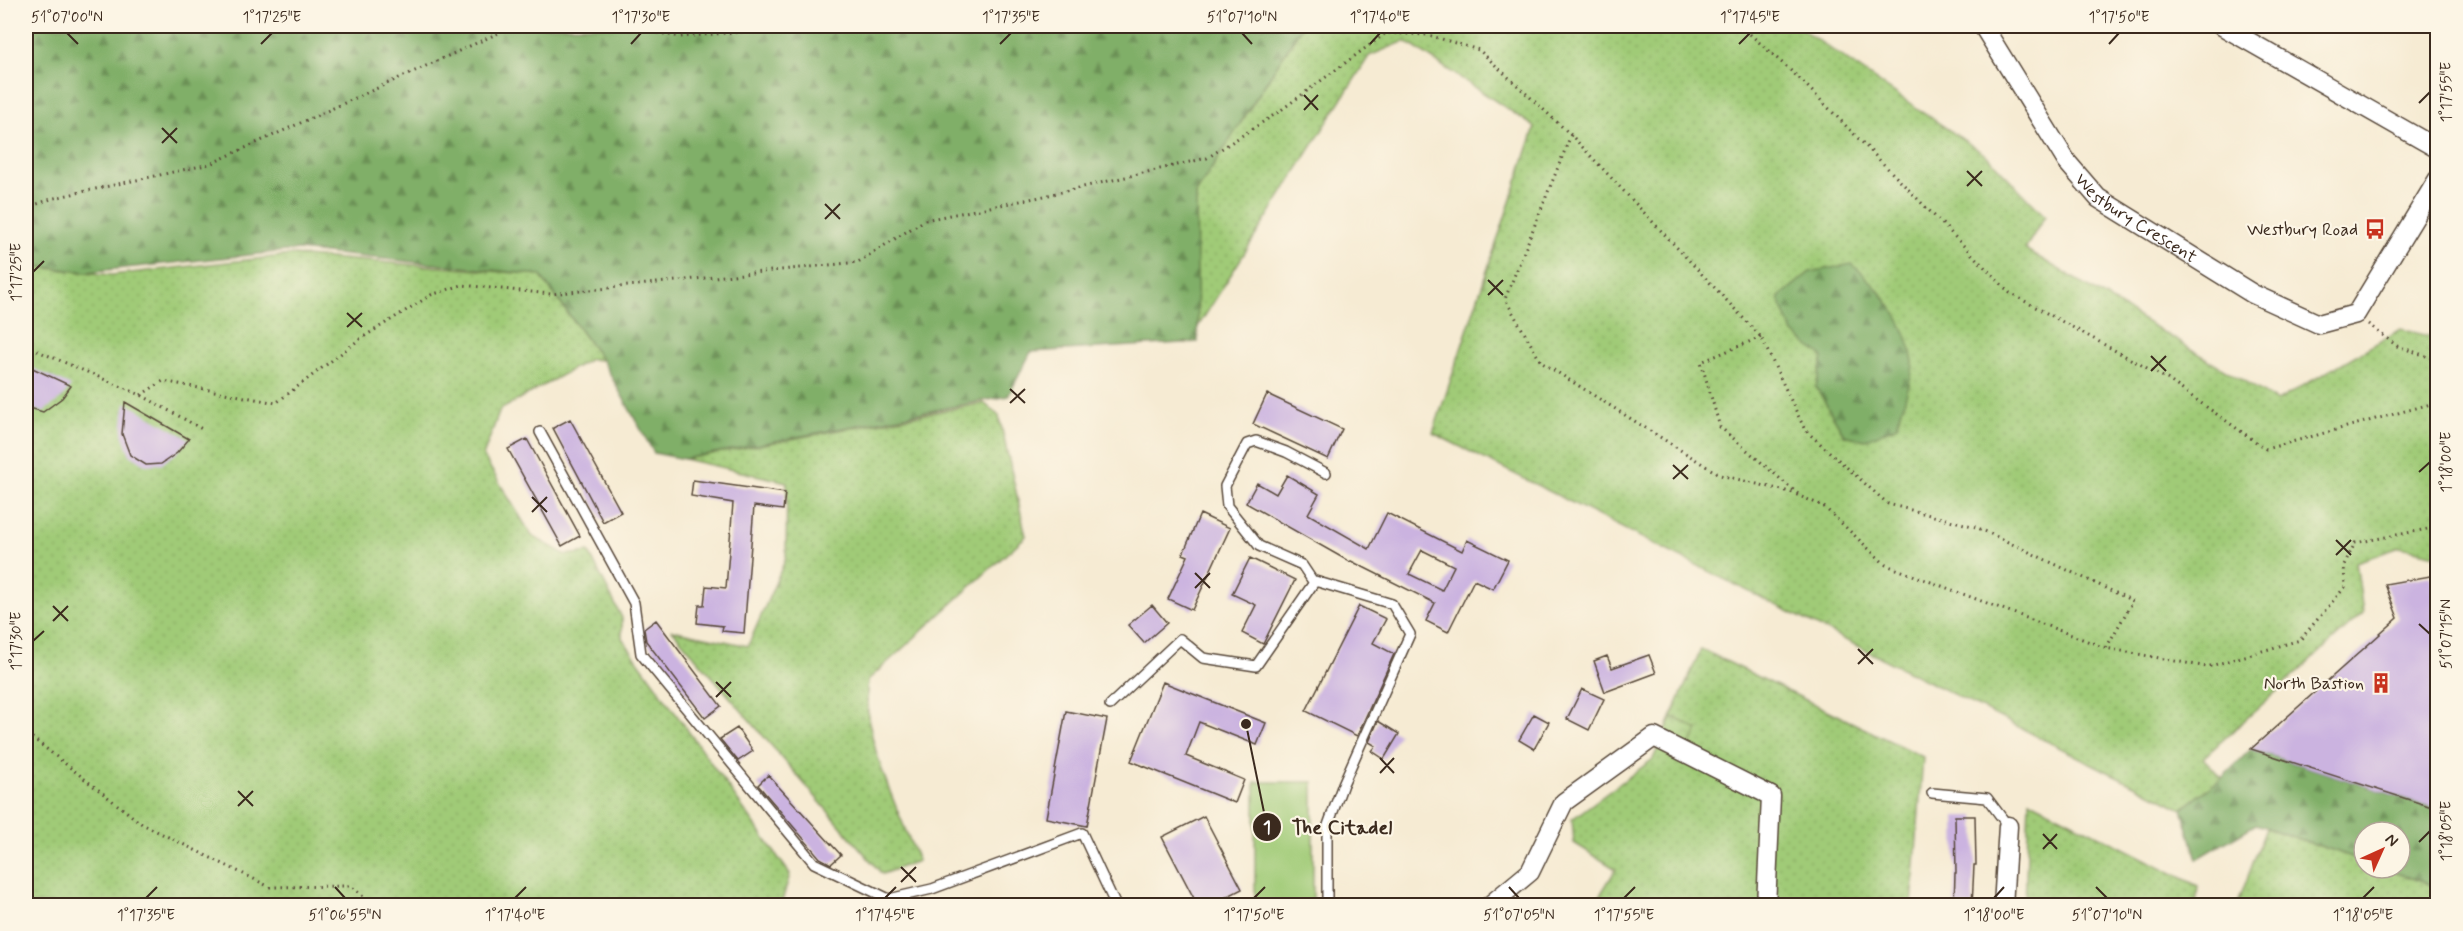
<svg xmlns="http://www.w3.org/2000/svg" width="2463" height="931" font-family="Mynerve,sans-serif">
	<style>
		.grass { fill: url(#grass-dots); stroke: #6e7a4a; stroke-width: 1.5 }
		.forest { fill: url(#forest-firs); stroke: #5e6c43; stroke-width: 1.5 }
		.park { fill: url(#park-crowns); stroke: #6e7a4a; stroke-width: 1.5 }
		.pitch { fill: #a0cb77; stroke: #6e7a4a; stroke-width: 1.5 }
		.building { fill: #cbb3e0; fill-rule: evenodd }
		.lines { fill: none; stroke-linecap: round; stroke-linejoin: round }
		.lane-casing { stroke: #574739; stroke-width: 12 }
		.street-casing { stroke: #574739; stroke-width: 21 }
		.path { stroke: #574739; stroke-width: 3; stroke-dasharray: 1.5 4.5; stroke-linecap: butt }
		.lane { stroke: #fff; stroke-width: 9 }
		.street { stroke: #fff; stroke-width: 18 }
		.ticks { fill: none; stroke: #3b2a1e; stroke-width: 2 }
		.labels { text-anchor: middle; stroke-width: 4.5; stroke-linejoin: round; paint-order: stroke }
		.street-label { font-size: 18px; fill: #3b2a1e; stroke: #fcf5e5 }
		.poi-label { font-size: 18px; fill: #3b2a1e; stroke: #fcf5e5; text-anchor: end }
		.leader { fill: none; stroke: #3b2a1e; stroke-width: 2 }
		.callout-dot { fill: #3b2a1e; stroke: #fcf5e5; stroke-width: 2 }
		.mark-label { font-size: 18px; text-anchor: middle; font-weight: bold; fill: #fff }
		.callout-label { font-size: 20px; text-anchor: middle; font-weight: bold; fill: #3b2a1e; stroke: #fcf5e5; stroke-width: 4.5; stroke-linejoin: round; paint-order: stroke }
		.neatline { fill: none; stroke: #3b2a1e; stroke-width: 2 }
		.ticks-label { font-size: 15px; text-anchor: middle; fill: #3b2a1e }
	</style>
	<defs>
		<pattern id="grass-dots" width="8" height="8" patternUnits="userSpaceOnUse" patternTransform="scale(1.5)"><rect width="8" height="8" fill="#a0cb77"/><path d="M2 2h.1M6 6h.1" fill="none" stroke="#8bae66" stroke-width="1.8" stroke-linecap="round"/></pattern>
		<pattern id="forest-firs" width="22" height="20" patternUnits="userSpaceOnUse" patternTransform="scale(1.5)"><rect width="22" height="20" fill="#80af68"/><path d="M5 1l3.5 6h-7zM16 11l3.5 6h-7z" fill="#6a8f55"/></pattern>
		<pattern id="park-crowns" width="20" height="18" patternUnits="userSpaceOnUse" patternTransform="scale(1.5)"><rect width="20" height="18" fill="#a0cb77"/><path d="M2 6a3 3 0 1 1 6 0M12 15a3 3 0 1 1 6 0" fill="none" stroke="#8bae66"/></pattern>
	</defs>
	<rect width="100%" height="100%" fill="#fcf5e5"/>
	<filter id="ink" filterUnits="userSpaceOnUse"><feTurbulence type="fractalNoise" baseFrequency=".0167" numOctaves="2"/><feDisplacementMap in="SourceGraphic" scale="12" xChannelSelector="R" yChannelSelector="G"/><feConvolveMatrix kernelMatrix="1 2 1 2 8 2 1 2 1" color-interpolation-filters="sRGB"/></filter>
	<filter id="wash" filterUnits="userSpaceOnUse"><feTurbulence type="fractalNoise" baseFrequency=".008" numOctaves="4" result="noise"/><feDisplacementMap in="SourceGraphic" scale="24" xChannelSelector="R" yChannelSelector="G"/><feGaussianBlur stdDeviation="1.35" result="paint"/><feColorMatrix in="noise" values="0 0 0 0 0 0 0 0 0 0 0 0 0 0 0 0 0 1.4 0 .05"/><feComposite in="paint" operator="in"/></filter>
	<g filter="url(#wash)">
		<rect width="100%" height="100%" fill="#f6ebd3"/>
		<path class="grass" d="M1302,26h495l190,130 58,60 -20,33 252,152 124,-72 36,9v217l-37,-8 -44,15 7,51 -160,145 19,20 -40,31 -749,-376 102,-306 -130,-86 -36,15 -182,288 9,-151z
			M292,255l248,20 62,85 -12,-1 -90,51 -17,46 49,80 34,19 23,-3 33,66v20l168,236 -9,31 -755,-1v-638l86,9z
			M984,403l15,13 27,120 -158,144c-8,56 30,128 50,181l-36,13 -210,-244 76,16 38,-88 1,-76 -103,-23z
			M1701,649l222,108 -11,148h-318l22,-36 -42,-26 -2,-24 81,-60z
			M2029,800l169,86 -2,19h-171z
			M2266,828l98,33v7h19l54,19v18l-200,1z"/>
		<path class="forest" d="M26,26h1276l-106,167 2,149 -167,10 -23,44 -324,63 -30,-6 -52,-93 -62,-85 -243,-25 -210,22 -61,-7z
			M1852,264c28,24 56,59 61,98 1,12 -12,49 -16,64l-32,14 -21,-5 -28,-48 7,-30 -30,-24 -15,-35 32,-26z
			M2251,749l186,60v78l-54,-19h17v-36h-36v29l-108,-37 -59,35 -15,-50 40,-31z"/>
		<path class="park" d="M1673,717l25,13 -11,20 -25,-14z"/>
		<path class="pitch" d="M1255,782h58v123h-58z"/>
		<g id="blocks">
			<path class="building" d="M26,365l45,21 -9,12 -19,14 -17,-5z
				M1267,394l75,35 -14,30 -75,-35z
				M125,402l64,37 -12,14 -16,11 -15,1 -16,-10 -8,-21z
				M570,419l51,93 -18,10 -50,-94z
				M527,439l53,97 -18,10 -54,-97z
				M1287,475l32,19 -11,20 61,35 18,-36 75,38 5,-11 41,20 -15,29 -19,-9 -26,52 -22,-11 9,-18 -84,-42 -1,1 -104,-59 11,-20 19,11zM1422,550l32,16 -12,24 -33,-16z
				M693,480l92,13 -2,17 -29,-4 -10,127 -22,-2 1,-5 -26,-3 2,-18h5l2,-19 20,2 7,-85 -42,-7z
				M1200,514l30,14 -38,82 -24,-11 20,-43 -5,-2z
				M1250,558l45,22 -32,64 -21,-11 14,-28 -24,-11z
				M2430,576l8,19v214l-187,-60 147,-131 -13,-34z
				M1152,605l15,18 -23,20 -16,-18z
				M1359,606l27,13 -13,24 21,11 -37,82 -51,-25z
				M656,620l65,86 -16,12 -59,-77 -2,-12z
				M1649,655l7,18 -51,19 -11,-31 13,-5 5,12z
				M1163,682l103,41 -9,22 -58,-23 -13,34 58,24 -9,23 -104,-42z
				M1582,689l22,10 -15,31 -22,-11z
				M1066,711l41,8 -20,107 -41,-8z
				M1534,714l15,8 -15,27 -15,-9z
				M1378,721l21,13 -15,25 -12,-8 4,-5 -7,-4z
				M737,728l16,23 -15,10 -18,-22z
				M768,775l73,80 -10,9 -11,-6 -62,-73z
				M1204,816l38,73 -33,17h-11l-36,-69z
				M1955,816h20l1,49h-2l-2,41h-18l1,-33h1z"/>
		</g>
	</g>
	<g filter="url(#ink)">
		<use href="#blocks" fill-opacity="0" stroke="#574739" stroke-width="1.5"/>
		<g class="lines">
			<g class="lane-casing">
				<path id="lane" d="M540,432l94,171 7,51 173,209 75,36 43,-10 150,-56 34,73
					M1314,583l-12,-18 -43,-19 -32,-40 -2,-20 22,-42 9,-3 30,11 40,21
					M1110,705l70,-66 23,19 53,8 59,-85 77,23 18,30 -67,150 -16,44v78
					M1932,793l55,5 21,28"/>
			</g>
			<g class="street-casing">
				<g id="street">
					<path id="s1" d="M1983,26l84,136 31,36 155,96 66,30 37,-10 82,-135"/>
					<path d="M2222,26l216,123"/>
					<path d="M1489,906l41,-34 34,-70 90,-65 117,59 -5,110"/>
					<path d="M2003,906l5,-80"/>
				</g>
			</g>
			<path class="path" d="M622,26l58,11 128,-11
				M1741,26l58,52 211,215 157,86 99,70 172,-47
				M1571,135l-66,164 36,63 179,113 70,17 33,14 63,59 220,83 101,19 93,-27 45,-53 -1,-22 11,-22 83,-16
				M26,208l28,-10 156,-34 304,-138
				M2368,324l29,22 41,14
				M1761,337l-60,25 19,65 78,67
				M26,346l115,49 61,34
				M141,395l22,-14 113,22 84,-64 71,-44 31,-10 89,9 307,-32 67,-42 115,-23 167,-39 70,-45 109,-80 42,2 51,15 92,85 190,202 44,93 83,74 88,23 157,74 -27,47
				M26,715l4,21 112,88 128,63 81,-1 23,20"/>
			<use href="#lane" class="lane"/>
			<use href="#street" class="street"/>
		</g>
	</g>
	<path class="ticks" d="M67,33l11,11M1242,33l10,11M261,44l11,-11M631,44l10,-11M1000,44l11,-11M1370,44l10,-11M1739,44l11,-11M2109,44l10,-11M1304,95l14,15M2419,103l11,-11M1304,110l14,-15M162,128l15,15M162,143l15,-15M1967,171l15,15M1967,186l15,-15M825,204l15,15M825,219l15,-15M33,272l11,-11M1488,280l15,15M1488,295l15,-15M347,313l15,14M347,327l15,-14M2151,356l15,15M2151,371l15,-15M1010,389l15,14M1010,403l15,-14M1673,465l15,14M2419,472l11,-10M1673,479l15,-14M532,497l15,15M532,512l15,-15M2336,540l15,15M2336,555l15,-15M1195,573l15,15M1195,588l15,-15M53,606l15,15M53,621l15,-15M2419,624l11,10M33,641l11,-10M1858,649l15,15M1858,664l15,-15M716,682l15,15M716,697l15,-15M1380,758l14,15M1380,773l14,-15M238,791l15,15M238,806l15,-15M2043,834l14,15M2419,842l11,-11M2043,849l14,-15M901,867l15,15M901,882l15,-15M335,887l10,11M1509,887l10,11M2096,887l11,11M146,898l11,-11M515,898l11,-11M885,898l11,-11M1254,898l11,-11M1624,898l11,-11M1994,898l10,-11M2363,898l11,-11"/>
	<defs>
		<g id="bus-bare" transform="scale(1.62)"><path d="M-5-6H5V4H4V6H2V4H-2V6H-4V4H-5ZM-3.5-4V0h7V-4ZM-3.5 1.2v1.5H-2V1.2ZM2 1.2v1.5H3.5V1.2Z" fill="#c8321e" stroke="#fcf5e5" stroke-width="2.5" paint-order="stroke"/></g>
		<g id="building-bare" transform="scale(1.62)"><path d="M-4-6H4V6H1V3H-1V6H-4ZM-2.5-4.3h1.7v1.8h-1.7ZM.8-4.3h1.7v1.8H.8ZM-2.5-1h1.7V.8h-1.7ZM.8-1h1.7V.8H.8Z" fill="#c8321e" stroke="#fcf5e5" stroke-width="2.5" paint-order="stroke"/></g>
	</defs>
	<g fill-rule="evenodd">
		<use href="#bus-bare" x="2375" y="229"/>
		<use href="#building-bare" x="2381" y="683"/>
	</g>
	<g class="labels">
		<g class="street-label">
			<text dy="6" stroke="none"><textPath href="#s1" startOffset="250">Westbury Crescent</textPath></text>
		</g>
		<g class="poi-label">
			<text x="2358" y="235">Westbury Road</text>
			<text x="2364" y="689">North Bastion</text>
		</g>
	</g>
	<path class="leader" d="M1246 724L1267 827"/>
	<g class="callout-dot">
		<circle cx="1246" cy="724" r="6"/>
		<circle cx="1267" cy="827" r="15"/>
	</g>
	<g class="mark-label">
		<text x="1267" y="833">1</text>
	</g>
	<g class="callout-label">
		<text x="1342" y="834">The Citadel</text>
	</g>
	<rect width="2463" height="931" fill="none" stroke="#fcf5e5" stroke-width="66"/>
	<g transform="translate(2382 850) rotate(45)"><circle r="28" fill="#fcf5e5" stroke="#afa495" stroke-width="1.5"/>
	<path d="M0-4.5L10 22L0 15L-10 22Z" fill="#c8321e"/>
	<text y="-9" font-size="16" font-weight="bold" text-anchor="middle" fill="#3b2a1e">N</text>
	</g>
	<rect x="33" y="33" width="2397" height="865" class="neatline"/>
	<g class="ticks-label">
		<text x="67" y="22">51°07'00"N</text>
		<text x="272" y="22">1°17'25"E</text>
		<text x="641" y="22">1°17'30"E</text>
		<text x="1011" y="22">1°17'35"E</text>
		<text x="1242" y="22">51°07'10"N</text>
		<text x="1380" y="22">1°17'40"E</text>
		<text x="1750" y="22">1°17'45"E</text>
		<text x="2119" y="22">1°17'50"E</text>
		<text transform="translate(2446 92) rotate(-90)" y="5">1°17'55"E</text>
		<text transform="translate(16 272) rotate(-90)" y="5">1°17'25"E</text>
		<text transform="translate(2446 462) rotate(-90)" y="5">1°18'00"E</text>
		<text transform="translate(2446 634) rotate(-90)" y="5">51°07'15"N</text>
		<text transform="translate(16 641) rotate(-90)" y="5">1°17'30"E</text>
		<text transform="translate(2446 831) rotate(-90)" y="5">1°18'05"E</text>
		<text x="146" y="920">1°17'35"E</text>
		<text x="345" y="920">51°06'55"N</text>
		<text x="515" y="920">1°17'40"E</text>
		<text x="885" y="920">1°17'45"E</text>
		<text x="1254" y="920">1°17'50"E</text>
		<text x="1519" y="920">51°07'05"N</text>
		<text x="1624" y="920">1°17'55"E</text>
		<text x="1994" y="920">1°18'00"E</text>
		<text x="2107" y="920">51°07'10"N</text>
		<text x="2363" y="920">1°18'05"E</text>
	</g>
</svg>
